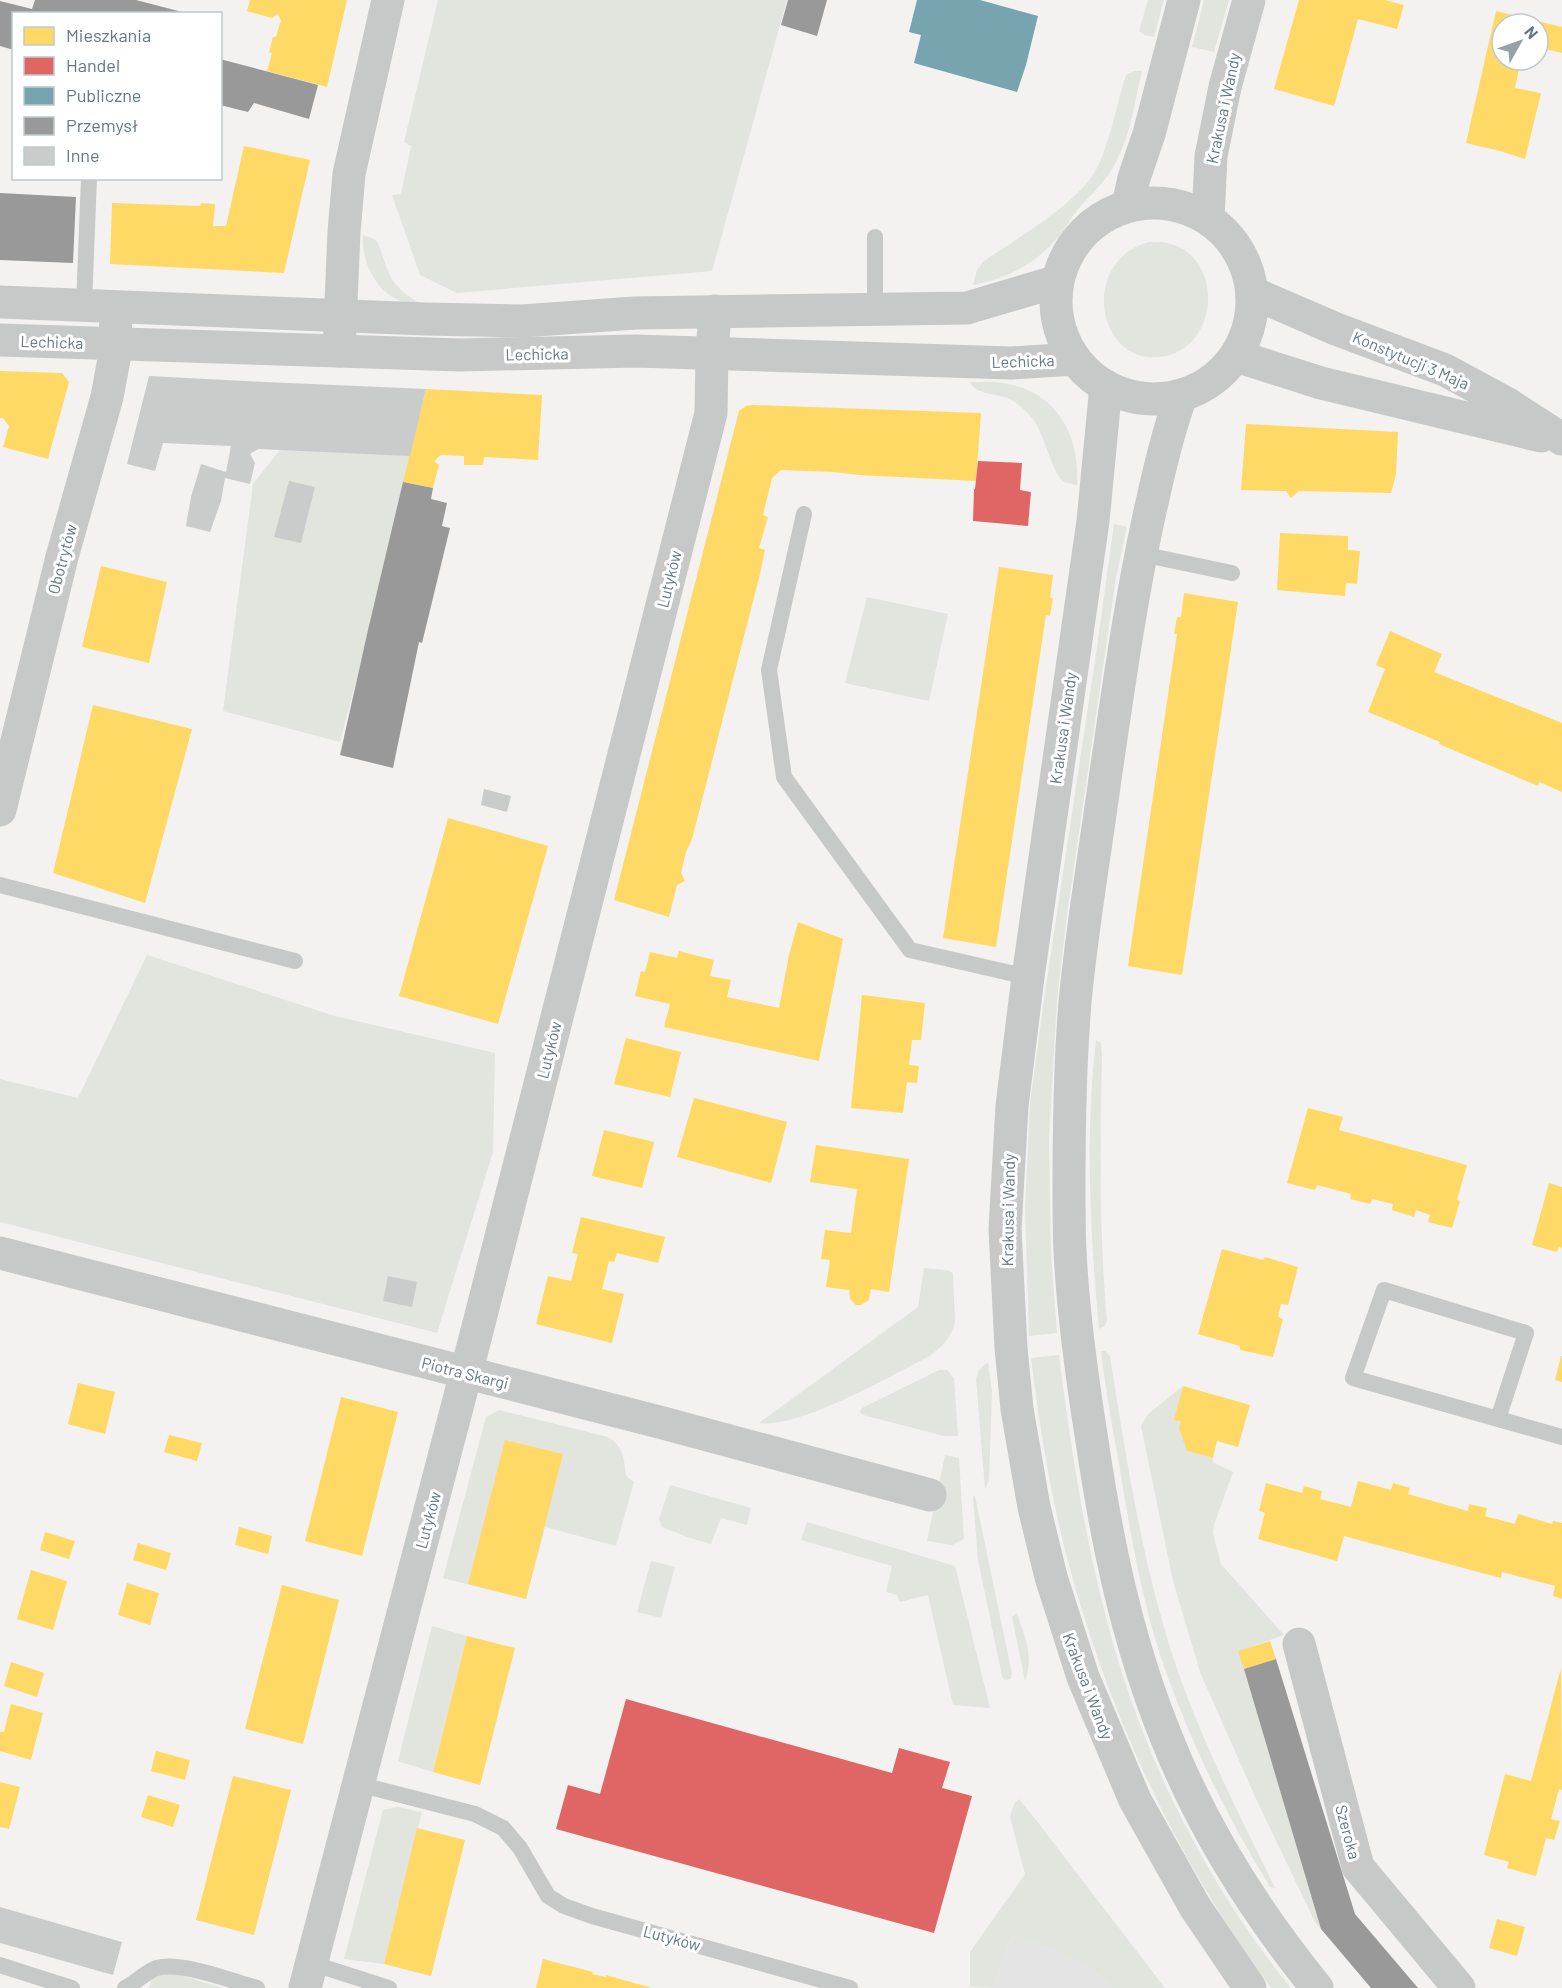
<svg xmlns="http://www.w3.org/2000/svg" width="1562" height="1988" font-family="Barlow,sans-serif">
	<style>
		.built { fill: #e3e4e3 }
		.green { fill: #e2e4de }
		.homes { fill: #ffd966 }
		.shops { fill: #e06666 }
		.public { fill: #76a5af }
		.industry { fill: #999 }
		.building { fill: #cacccb }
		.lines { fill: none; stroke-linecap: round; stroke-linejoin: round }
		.service { stroke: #c7c8c8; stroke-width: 16 }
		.minor { stroke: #c7c8c8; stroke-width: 33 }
		.tertiary { stroke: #c7c8c8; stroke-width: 33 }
		.labels { text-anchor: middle; stroke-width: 6; stroke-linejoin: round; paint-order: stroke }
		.street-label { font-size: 16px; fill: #627981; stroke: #fff }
	</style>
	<rect width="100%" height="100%" fill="#f3f2f0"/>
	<path class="built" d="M1012,1936l40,13 36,17 26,22h-121z"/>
	<path class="green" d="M438,0h349l-75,271 -255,22 -37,-18 -28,-80 9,-1 10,-48 -7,-4z
		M1148,0h16l-10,37 -10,-2 -5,-4z
		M1204,0h25l-15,52 -22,-5z
		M1134,71h8c-7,29 -11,62 -25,89 -11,23 -27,34 -42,53 -6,8 -10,16 -16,23 -21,26 -52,43 -86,49l4,-15 7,-9c33,-23 95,-58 113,-93 14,-29 19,-62 29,-93z
		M363,235l11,4 4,4c12,33 11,42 43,61 -4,-1 -10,0 -14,-1 -30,-7 -46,-41 -44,-68z
		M1149,242c76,-6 78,108 10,115 -62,7 -80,-96 -10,-115z
		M970,382c11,0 22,-1 33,1 53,8 77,51 74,102 -5,-1 -10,-2 -14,-4 -11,-8 -19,-49 -31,-63 -6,-7 -13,-14 -21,-18 -12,-7 -37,-5 -41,-18z
		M283,446l133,6 -76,290 -117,-31 30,-227z
		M1114,524l13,3 -11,51 -49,337 -10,84 -8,141 2,112 6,81 -28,3 -4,-127 5,-105 13,-98 54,-359z
		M867,597l81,17 -19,87 -84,-18z
		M147,955l188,61 160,37 -2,99 -56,181 -437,-111v-143l78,19z
		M1096,1040l5,3 1,13c-2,89 -3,176 5,265l-3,5 -5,3c-9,-95 -14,-194 -3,-289z
		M924,1268l23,2 6,3 2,49c-4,16 -14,26 -27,35 -38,19 -129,72 -169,66l159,-116z
		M1101,1351h4l5,5c17,109 34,220 71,324 26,72 61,140 94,208l-5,-1c-41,-67 -76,-137 -103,-212 -23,-64 -35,-132 -46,-199 -7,-41 -15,-83 -20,-125z
		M1059,1355c14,111 32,224 67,330 35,107 94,216 165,303h-20c-96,-129 -166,-282 -206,-438 -16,-63 -26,-128 -34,-192z
		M988,1362l4,30 -3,88 -4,9 -9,-110 3,-9z
		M939,1370h8l7,8 4,58h-14l-81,-21 -3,-3 2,-4z
		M1183,1386l-8,34 6,1 6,30 26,7v4l20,10 -19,53 -1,8 8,31 63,71 -45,16 82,278 -6,-7 -58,-121 -57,-129 -27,-91 -32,-155 7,-12z
		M499,1410l109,27c16,10 16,22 18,39l8,6 -18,64 -71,-19 -19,72 -83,-21 43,-161z
		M945,1455l14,3 5,81 -12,6 -25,-4z
		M670,1485l81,23 -4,17 -26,-7 -10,26 -24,-7 -25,-10 -3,-8z
		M975,1496l37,178 -1,5 -7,1 -2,-4 -24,-116 -5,-63z
		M807,1522l148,44 35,142 -37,-3 -25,-110 -28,7 -3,-7 -11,-3 6,-26 -91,-26z
		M651,1561l24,6 -14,51 -24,-6z
		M1017,1613c8,25 17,42 8,68l-13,-64z
		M432,1626l35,10 -34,136 -35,-11z
		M1019,1799l17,21 129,168h-51l-26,-22 -36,-17 -40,-13 -19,52 -23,-1v-35l55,-78 -15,-57 4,-13z
		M398,1807l24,5 -38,152 -40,-5 39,-149z
		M164,1974h13l46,14h-74l3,-9z"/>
	<path class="homes" d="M250,0h97l-20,87 -60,-16 5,-18 -3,-1 4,-15h3l5,-17 -4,-6 -5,4 -25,-7z
		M1299,0h86l19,5 -7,24 -39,-10 -24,87 -60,-17z
		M1496,11l66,16v26l-17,-4 -2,9 -5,-1v-33h-36v36h19l-6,28 26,5 -16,66 -25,-8 -34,-8z
		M244,146l66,14 -26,113 -174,-9 2,-61 88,3 1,-3 14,1 -2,22h13z
		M0,371l62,2 7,9 -21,77 -45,-12 6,-21 -6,-8h-3z
		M426,389l116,6 -4,65 -54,-3 -1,8h-19v-9l-23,-1 -7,6 5,4 -6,23 -30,-6z
		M752,405l229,8 -5,68 -117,-6 -25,-3 -53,-2 -9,8 -9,37 5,2 -9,31 6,2 -5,24 -68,265 -6,13 -5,21 4,8 -8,4 -8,32 -55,-17 125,-489 7,-5z
		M1246,424l152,8 -2,42 -5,19 -92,-2 -8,7 -5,-7 -45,-1z
		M1280,533l68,3v14l12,1 -3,33 -11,-1 -1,13 -68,-6z
		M101,566l66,16 -18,81 -67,-16z
		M999,567l54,8 -3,23h3l-3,18 -4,-1 -50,332 -53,-9z
		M1184,593l54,9 -56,373 -54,-9 49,-332h-3l3,-17h4z
		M1390,631l52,23 -8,18 128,51v69l-23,-10 -1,4 -99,-42 1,-2 -72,-30 17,-43 -9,-4z
		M93,705l99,24 -47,174 -92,-30z
		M448,818l100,28 -50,178 -99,-28z
		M798,922l45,17 -24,122 -155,-34 6,-23 -35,-8 6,-25 4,1 5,-20 27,6 2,-7 35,9 -4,16 21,4 -4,17 52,11 10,-53z
		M862,995l63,8 -4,37h-9l-3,25 10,1 -2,17 -10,-1 -4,31 -52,-5z
		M626,1038l55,14 -11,45 -56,-13z
		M694,1098l93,24 -16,61 -94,-26z
		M1308,1108l35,9 -4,13 128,35 -10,35 3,1 -8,27 -24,-6 2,-7 -14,-5 -2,7 -22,-7 1,-6 -21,-5 -2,5 -20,-5 1,-5 -34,-9 -2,5 -28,-7z
		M604,1130l50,12 -12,46 -50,-12z
		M816,1145l93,14 -20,133 -18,-3 -2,11 -8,5h-5l-6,-6 -1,-9 -23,-3 4,-27 -9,-1 4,-29 26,3 6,-44 -47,-7z
		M1549,1183l13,4v61l-3,-1 -2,5 -25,-7z
		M581,1217l84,20 -7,26 -41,-10 -3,9 -5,-1 -7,28 22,5 -12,49 -76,-19 12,-48 23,5 7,-27 -6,-1z
		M1222,1249l41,11 2,-3 33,10 -10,38 -7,-1 -3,13 5,2 -10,38 -33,-7v-4l-42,-12z
		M1561,1356h1v26l-7,-2z
		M78,1383l37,9 -10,42 -37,-10z
		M1183,1386l67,19 -12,42 -21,-6 -4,17 -26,-7 -8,-23 2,-7 -7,-1z
		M341,1397l57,15 -36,144 -57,-15z
		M169,1435l33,8 -5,18 -33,-9z
		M505,1440l58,14 -37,145 -58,-15z
		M1358,1481l33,9 2,-7 17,5 -2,6 60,17 1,-7 18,4 -2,8 30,8 3,-10 34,10 1,-3 9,2v76l-9,-3 2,-10 -53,-14 -1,6 -157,-42 -7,25 -79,-22 7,-26 -6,-2 7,-28 36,10 2,-7 18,5 -2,8 31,8z
		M239,1527l33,9 -4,18 -33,-9z
		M45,1532l30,9 -6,18 -29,-9z
		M138,1543l33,10 -5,17 -33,-10z
		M31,1570l36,11 -14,49 -36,-11z
		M127,1583l32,10 -9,32 -32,-10z
		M282,1585l57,15 -36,144 -58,-15z
		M467,1636l48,12 -35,137 -47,-13z
		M1270,1641l6,18 -32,10 -6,-18z
		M11,1662l33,11 -7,24 -33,-11z
		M1561,1668l1,122 -3,-1 -8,30 9,2 -6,19 -8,-2 -10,38 -29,-8 2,-6 -25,-7 21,-81 26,7z
		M11,1704l32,9 -12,47 -31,-9v-19h4z
		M156,1751l34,9 -5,20 -34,-9z
		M233,1776l58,14 -37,145 -58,-15z
		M0,1782l20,5 -11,42 -9,-2z
		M148,1795l32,10 -7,22 -32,-10z
		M417,1828l48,12 -34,136 -47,-12z
		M1497,1919l28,8 -8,29 -28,-8z
		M543,1959l50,13 -1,2 14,3v-2l46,13h-116z"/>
	<path class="shops" d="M978,461l44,2 -2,27 11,2 -3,34 -55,-5 1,-32h1z
		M626,1699l266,74 7,-25 51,14 -8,26 30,8 -38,137 -378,-104 12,-44 32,9z"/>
	<path class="public" d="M917,0h63l58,16 -12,49 -9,27 -103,-29 7,-28 -12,-3z"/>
	<path class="industry" d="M35,0h101l50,13 -172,1v36l-14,-4v-45l32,8z
		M788,0h39l-10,36 -36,-11z
		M220,59l98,26 -9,34 -55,-16 -6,9 -28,-7z
		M0,193l76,4 -3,66 -73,-3z
		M403,482l30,6 -2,11 16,4 -5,23 8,2 -28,115 -3,-1 -26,126 -53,-13 28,-125z
		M1276,1659l79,255 63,74h-47l-50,-59 -77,-260z"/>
	<path class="building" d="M149,376l96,5 181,8 -16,67 -152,-7 -8,5 5,9 -5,21 -25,-6 -4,23 -11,31 -24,-6 5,-29 10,-33 25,8 5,-26 -68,-3 -8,28 -28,-7z
		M289,481l26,6 -14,56 -27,-6z
		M484,789l27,7 -4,16 -26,-7z
		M388,1276l29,6 -5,25 -29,-6z
		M0,1907l122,35 -9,33 -113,-32z"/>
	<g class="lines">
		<path class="service" d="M875,237v72
			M84,305l5,-127
			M804,514l-35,156 15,107 126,173 118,27
			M1141,554l91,19
			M0,885l295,76
			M1498,1419l28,-86 -142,-43 -31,88 209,59
			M358,1784l117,30 28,14 17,20 28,48 16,10 28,10 258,72
			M311,1963l78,25
			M0,1965l72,23
			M125,1988c10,-5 22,-17 32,-20 23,-7 75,13 100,20"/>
		<path class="minor" d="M339,351l5,-119 5,-58 39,-174
			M0,810l62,-253 45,-160 8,-43 1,-47
			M0,1253l663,170 267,72
			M1299,1644l59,223 101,121
			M305,1988l172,-657 234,-918 1,-59 3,-43"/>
		<path class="tertiary" d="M1056 301a98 98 0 1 1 196 0a98 98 0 1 1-196 0Z
			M1128,205l6,-27 15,-44 35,-134
			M1208,218l3,-62 14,-69 24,-87
			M1253,293l83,36 109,41 61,33 56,36
			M0,302l425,17 97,2 113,-8 332,-5 91,-27
			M0,340l460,15 176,-4 375,12 64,-4
			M1236,356l85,27 220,53
			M1106,386l-13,135 -65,456 -16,129 -7,123 6,119 6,61 17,98 17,70 32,100 52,123 60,107 55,81
			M1181,396c-14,39 -23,80 -32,120 -19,87 -31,175 -44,263 -10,74 -23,148 -30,223 -5,61 -6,122 -6,183 0,22 0,44 1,66 3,64 12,127 22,190 15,102 36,203 75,298 36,90 89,174 150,249"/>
	</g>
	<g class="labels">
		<g class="street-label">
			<text transform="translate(1223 108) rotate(-78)" y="6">Krakusa i Wandy</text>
			<text transform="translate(52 342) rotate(2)" y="6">Lechicka</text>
			<text transform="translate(537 354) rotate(-1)" y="6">Lechicka</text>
			<text transform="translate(1411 360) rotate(23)" y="6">Konstytucji 3 Maja</text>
			<text transform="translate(1023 361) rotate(-2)" y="6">Lechicka</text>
			<text transform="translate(62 559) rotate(-75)" y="6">Obotrytów</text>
			<text transform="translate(669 579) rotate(-76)" y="6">Lutyków</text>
			<text transform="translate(1063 728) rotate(-82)" y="6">Krakusa i Wandy</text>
			<text transform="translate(549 1050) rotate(-76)" y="6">Lutyków</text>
			<text transform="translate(1008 1210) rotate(-89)" y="6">Krakusa i Wandy</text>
			<text transform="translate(465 1373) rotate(14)" y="6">Piotra Skargi</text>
			<text transform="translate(428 1520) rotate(-75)" y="6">Lutyków</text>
			<text transform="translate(1088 1686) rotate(69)" y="6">Krakusa i Wandy</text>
			<text transform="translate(1348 1832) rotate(75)" y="6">Szeroka</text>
			<text transform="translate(672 1938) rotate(15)" y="6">Lutyków</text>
		</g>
	</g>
	<rect x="12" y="12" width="210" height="168" fill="#ffffff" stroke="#c0c9cd" stroke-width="1.5"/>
	<rect x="24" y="27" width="30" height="18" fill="#ffd966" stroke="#c0c9cd" stroke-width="1.5"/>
	<text x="66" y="42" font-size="18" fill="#627981">Mieszkania</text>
	<rect x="24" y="57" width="30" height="18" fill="#e06666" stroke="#c0c9cd" stroke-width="1.5"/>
	<text x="66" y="72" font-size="18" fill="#627981">Handel</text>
	<rect x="24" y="87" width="30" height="18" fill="#76a5af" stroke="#c0c9cd" stroke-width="1.5"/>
	<text x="66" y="102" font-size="18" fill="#627981">Publiczne</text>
	<rect x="24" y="117" width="30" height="18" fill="#999999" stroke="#c0c9cd" stroke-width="1.5"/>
	<text x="66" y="132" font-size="18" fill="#627981">Przemysł</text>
	<rect x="24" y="147" width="30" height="18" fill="#cacccb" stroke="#c0c9cd" stroke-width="1.5"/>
	<text x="66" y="162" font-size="18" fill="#627981">Inne</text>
	<g transform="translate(1520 42) rotate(50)"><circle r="28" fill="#ffffff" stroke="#c0c9cd" stroke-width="1.5"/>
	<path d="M0-4.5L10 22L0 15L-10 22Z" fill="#95a3a8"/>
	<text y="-9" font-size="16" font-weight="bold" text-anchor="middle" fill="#627981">N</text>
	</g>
</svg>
